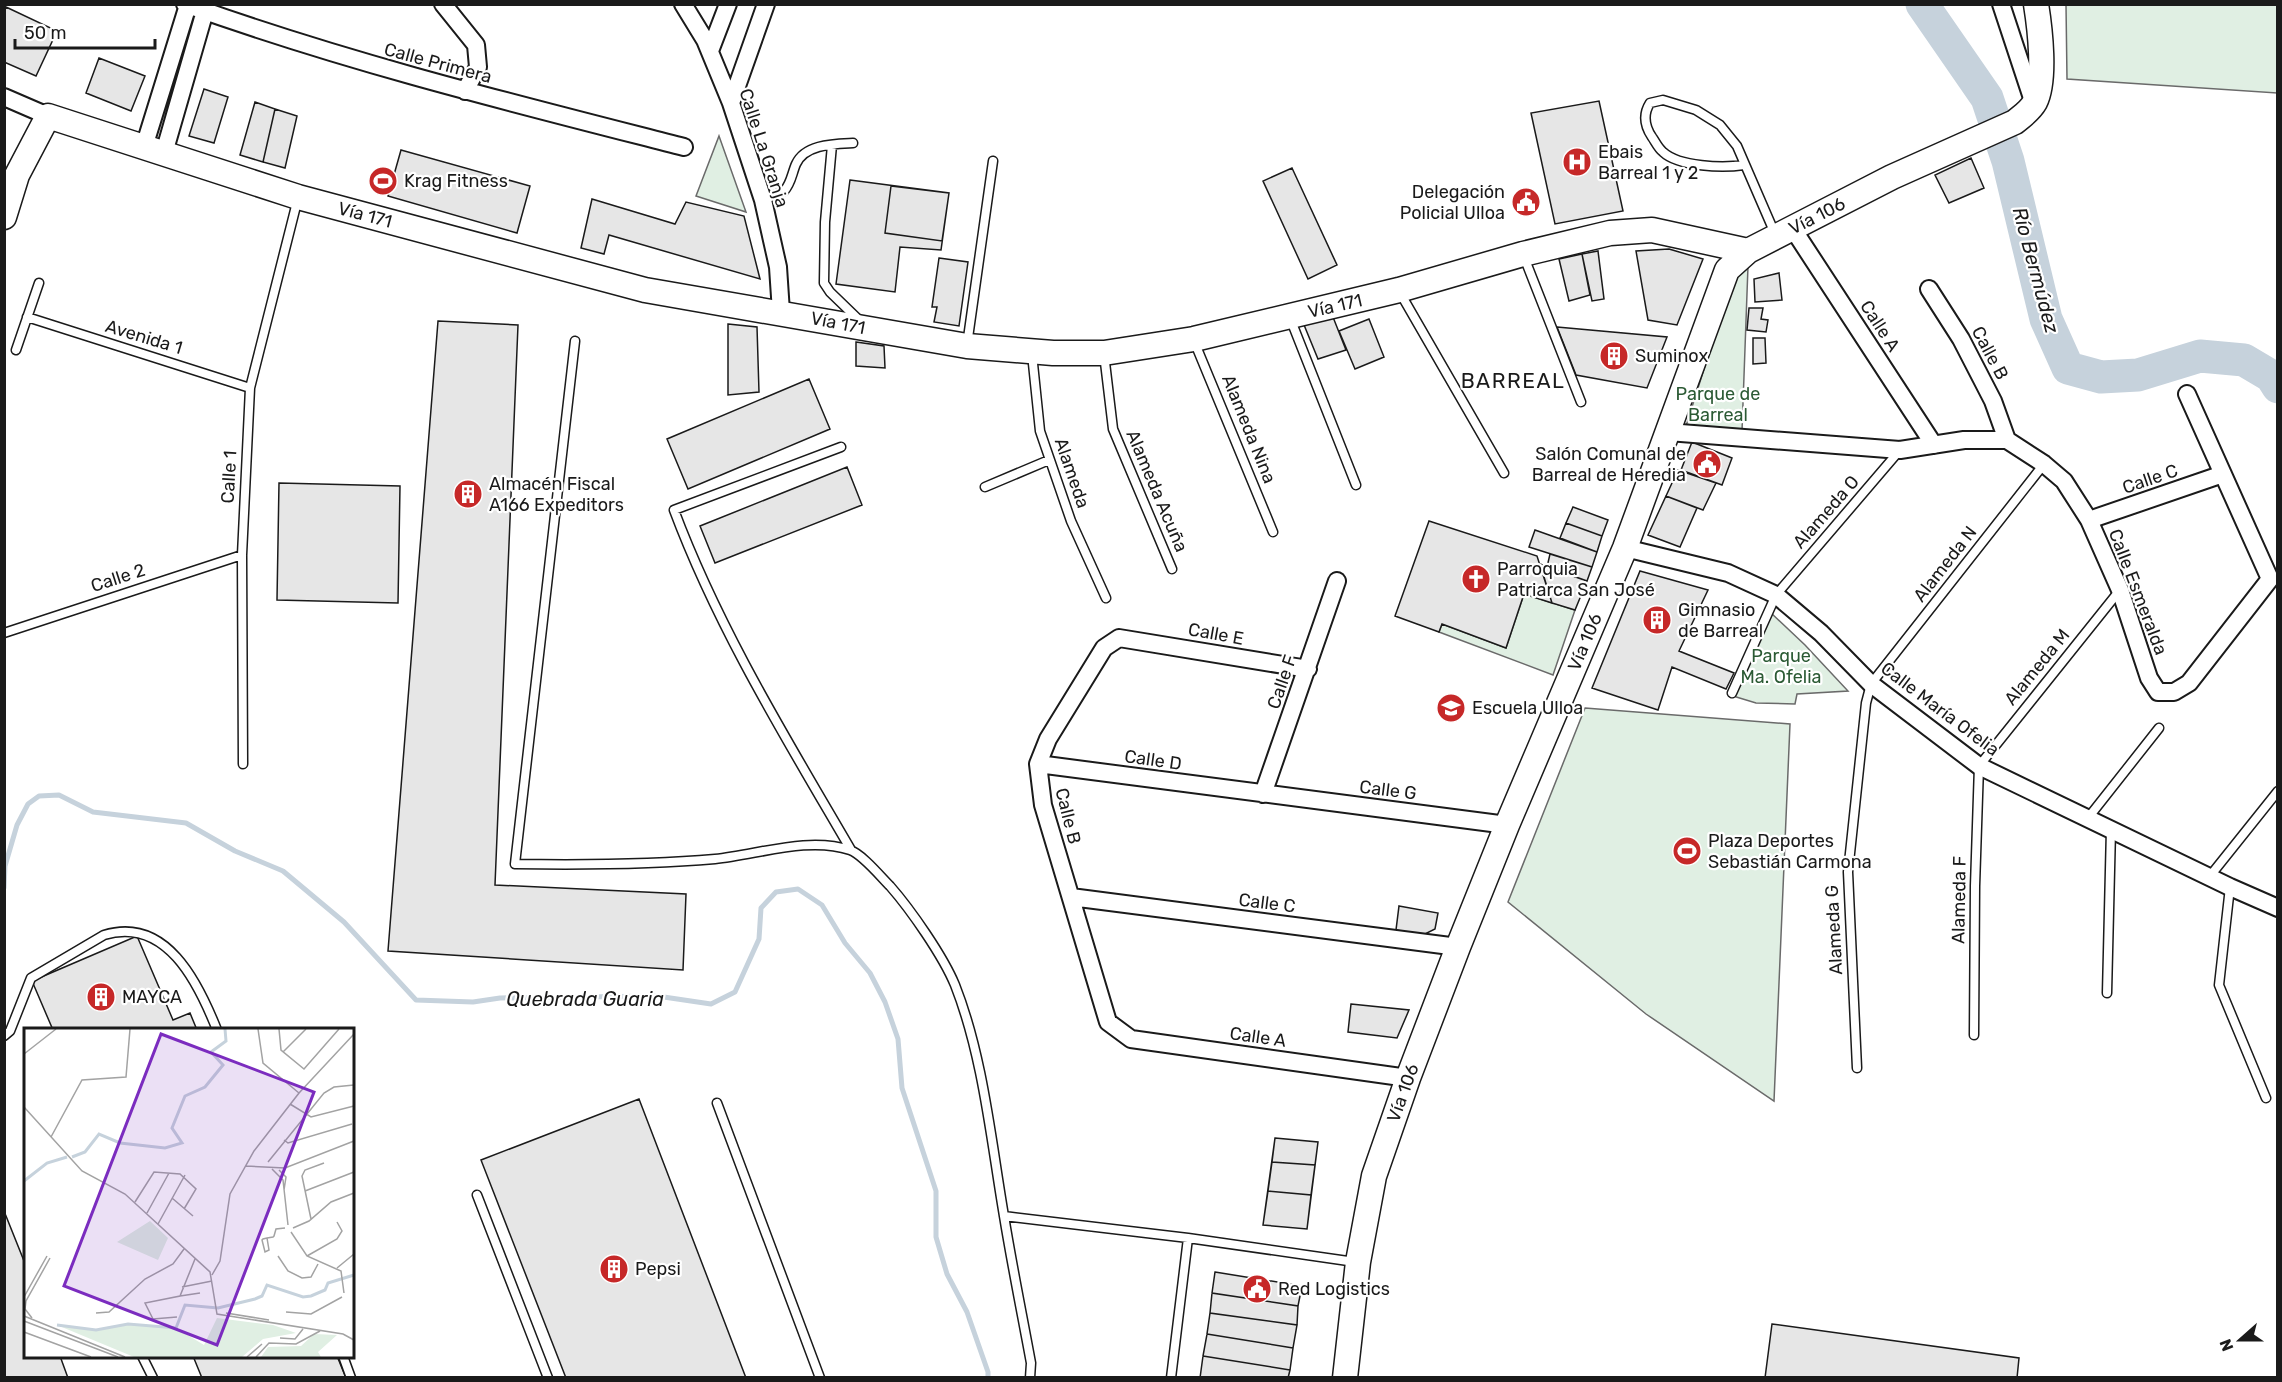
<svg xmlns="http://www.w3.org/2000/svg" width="2282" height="1382" font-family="Rubik,sans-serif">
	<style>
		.green { fill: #e0efe3; stroke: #6a6a6a; stroke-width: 1.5 }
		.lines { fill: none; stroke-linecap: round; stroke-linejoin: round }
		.stream { stroke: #c6d2dc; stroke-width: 5 }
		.river { stroke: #c6d2dc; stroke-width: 33 }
		.building { fill: #e6e6e6; stroke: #1a1a1a; stroke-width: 1.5 }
		.lane-casing { stroke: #1a1a1a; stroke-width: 11 }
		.street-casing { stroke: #1a1a1a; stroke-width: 20 }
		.secondary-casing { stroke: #1a1a1a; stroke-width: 27 }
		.lane { stroke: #fff; stroke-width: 8 }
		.street { stroke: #fff; stroke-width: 16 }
		.secondary { stroke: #fff; stroke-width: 24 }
		.labels { text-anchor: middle; stroke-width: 4.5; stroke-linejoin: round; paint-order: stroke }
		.street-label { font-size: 18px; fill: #1a1a1a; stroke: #fff }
		.poi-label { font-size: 18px; fill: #1a1a1a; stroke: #fff; text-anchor: start }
		.park-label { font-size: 18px; fill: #2b5a34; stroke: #fff }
		.water-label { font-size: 20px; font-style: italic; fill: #1a1a1a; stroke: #fff }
		.quarter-label { font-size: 21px; letter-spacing: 1.5px; fill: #1a1a1a; stroke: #fff }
		.inset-river { fill: none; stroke: #c6d2dc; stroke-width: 3 }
		.inset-road { fill: none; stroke: #a3a3a3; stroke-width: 1.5 }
		.view { fill: #7b2cbf; fill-opacity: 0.15; stroke: #7b2cbf; stroke-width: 3 }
		.inset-edge { fill: none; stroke: #1a1a1a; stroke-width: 3 }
	</style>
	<rect width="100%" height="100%" fill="#fff"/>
	<path class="green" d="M2066,5h211v88l-210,-14z
		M719,136l27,76 -50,-16z
		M1748,266l-6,165 -56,-5 48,-152z
		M1524,594l51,16 -22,65 -114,-43 3,-8 64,24z
		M1770,612l35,33 43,46 -51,3 -2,10 -39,-1 -23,-7z
		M1585,708l205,16 -16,377 -128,-87 -138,-112z"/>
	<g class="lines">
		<path class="stream" d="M4,888l1,-22 12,-41 11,-21 11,-8 20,-1 34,17 93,11 49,28 48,20 61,51 72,78 57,2 27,-4 157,-2 54,8 24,-12 24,-53 2,-31 15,-16 22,-3 24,16 23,38 25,30 15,29 13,37 4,49 34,103v46l11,37 20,38 21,60v6"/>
		<path class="river" d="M1922,4l65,94 21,63 38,158 22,49 33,9 37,-2 62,-19 44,4 27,16 7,11"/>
	</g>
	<path class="building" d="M6,7l51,24 -21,45 -32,-14v-49z
		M99,58l46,18 -14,35 -45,-18z
		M204,89l24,8 -14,46 -25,-7z
		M1599,101l24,110 -68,13 -24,-111z
		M255,102l20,7 -12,53 -23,-7z
		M275,109l22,7 -12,52 -22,-6z
		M401,150l129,36 -13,47 -129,-37z
		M1971,158l13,30 -35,15 -14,-28z
		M1292,168l45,97 -29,14 -45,-98z
		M850,180l99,13 -8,57 -41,-3 -5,45 -59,-8z
		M891,186l58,7 -7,48 -57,-8z
		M592,199l83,25 11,-22 58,14 16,63 -151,-44 -5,19 -23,-6z
		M1669,249l34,10 -26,66 -29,-5 -12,-69z
		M1598,251l6,48 -12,2 -10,-47z
		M1582,254l8,41 -21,6 -10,-42z
		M939,258l29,4 -9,64 -25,-4 3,-15h-5z
		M1779,273l3,27 -27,2 -1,-23z
		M1749,308h14l-2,11 7,1 -2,12 -19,-2z
		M1331,312l15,38 -28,9 -16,-39z
		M1369,319l15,38 -29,12 -16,-38z
		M438,321l80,4 -23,560 191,9 -3,76 -295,-19z
		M728,324l29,3 2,65 -31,3z
		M1557,327l110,10 -20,51 -71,-13z
		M1753,338h12l1,25 -13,1z
		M856,342l28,4 1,22 -29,-2z
		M809,379l21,50 -142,60 -21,-50z
		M1692,442l40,16 -10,27 -41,-15z
		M847,467l15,38 -147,58 -15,-37z
		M1678,470l38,13 -13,27 -37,-14z
		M279,483l121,3 -2,117 -121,-3z
		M1666,496l31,12 -17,39 -32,-12z
		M1573,507l35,13 -6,16 -36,-13z
		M1429,521l108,35 15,47 -28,-9 -18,54 -64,-24 -3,8 -44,-16z
		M1566,523l36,13 -5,16 -37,-14z
		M1535,530l62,22 -5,15 -63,-20z
		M1550,554l42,13 -5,14 -40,-14z
		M1540,564l47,17 -12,29 -23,-7z
		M1640,571l68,19 -29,61 55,22 -8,16 -54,-22 -14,43 -66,-22z
		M1399,906l39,7 -3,16 -12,6 -27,-5z
		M137,936l36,84 17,-7 7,17h-144l-21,-49z
		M1351,1004l58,6 -12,28 -49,-6z
		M639,1099l107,279h-180l-85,-218z
		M1275,1138l43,4 -11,87 -44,-4z
		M1275,1138l43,4 -3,23 -43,-3z
		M1272,1162l43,3 -4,30 -43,-4z
		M1268,1191l43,4 -4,34 -44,-4z
		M4,1211l22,55v90h34l8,22h-64z
		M1215,1272l87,14 -4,20 -86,-13z
		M1212,1293l86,13 -1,19 -87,-12z
		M1210,1313l87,12 -4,23 -86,-14z
		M1772,1324l247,34 -2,20h-252z
		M1207,1334l86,14 -3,22 -87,-14z
		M193,1356h144l9,22h-144z
		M1203,1356l87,14 -2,8h-88z"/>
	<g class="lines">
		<g class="lane-casing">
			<path id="lane" d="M832,145l-7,77 -1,61 6,9 30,29
				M1744,165c-21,3 -65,2 -81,-13 -5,-4 -8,-11 -11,-15 -8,-12 -9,-23 -2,-34l13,-3 33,10 24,15 17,21 39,90
				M763,200l21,-9c7,-7 8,-18 12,-27 9,-20 38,-20 57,-21
				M1524,257l57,145
				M1399,291l105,182
				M27,317l223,71
				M1290,318l66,167
				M575,341l-60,523c67,1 133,1 200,-5 42,-4 93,-23 135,-9 12,4 31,27 40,36 21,24 53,70 65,99 28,71 36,155 49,231 8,49 18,98 27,147l-1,15
				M1194,341l79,191
				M967,345l26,-184
				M16,350l23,-67
				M1032,354l8,77 31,90 35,77
				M1104,354l9,75 59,140
				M841,447l-167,63c45,120 113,230 177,340
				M985,487l64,-27
				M4,633l238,-78
				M1732,693l44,-98 124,-145
				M243,764l-1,-209 8,-167 48,-190
				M2088,818l71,-90
				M2210,876l68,-85
				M2230,887l-11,98 47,113
				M2107,993l4,-164
				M1974,1035l1,-149 4,-120 141,-176
				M4,1036l6,-5 21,-53 73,-43c62,-19 94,47 113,95
				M1857,1068l-9,-196 18,-169 5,-19 173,-220
				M717,1103l103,275
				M477,1195l71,183
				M1004,1216l184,22 167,24
				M142,1356l11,22
				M343,1356l8,22
				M1171,1378l17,-140"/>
		</g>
		<g class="street-casing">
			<path id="street" d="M185,4c164,59 331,100 499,143
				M443,4l33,41 2,22 -13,24
				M683,4l22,36 26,63 32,97 15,67 3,45
				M2001,4l33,100
				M710,51l18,-47
				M4,97l44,19
				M731,103l35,-99
				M144,147l44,-142
				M164,153l43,-149
				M1793,229l141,216
				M1929,289l32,50 32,62 14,39
				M1668,432l232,18 64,-10h43l37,24 20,17 25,39 31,70 29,88 9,14h16l15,-9 81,-104 -83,-185
				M2089,520l134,-46
				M1625,548l103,25 48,22 45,38 50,51 108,82 251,121 48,21
				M1308,669l-189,-31 -15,10 -56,91 -10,25 5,41 65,217 23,17 277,39
				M1038,764l469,61
				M1263,794l74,-213
				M1071,897l387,50"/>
		</g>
		<g class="secondary-casing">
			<path id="secondary" d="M4,217l13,-42 31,-59 250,81 347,93 322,56 86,7h51l90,-14 205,-49 124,-36 87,-21 42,-3 96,21
				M1345,1378l13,-116 16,-86 34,-98 50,-131 49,-122 118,-277 102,-278 21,-19 144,-74 123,-55c7,-6 15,-11 20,-20 11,-22 5,-73 1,-98"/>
		</g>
		<use href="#lane" class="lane"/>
		<use href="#street" class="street"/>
		<use href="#secondary" class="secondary"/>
	</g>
	<defs>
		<g id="hospital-disc" transform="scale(1.5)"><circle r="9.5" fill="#c62828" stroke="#fff"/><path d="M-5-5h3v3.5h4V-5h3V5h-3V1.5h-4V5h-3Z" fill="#fff"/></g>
		<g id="stadium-disc" transform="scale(1.5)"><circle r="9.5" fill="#c62828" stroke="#fff"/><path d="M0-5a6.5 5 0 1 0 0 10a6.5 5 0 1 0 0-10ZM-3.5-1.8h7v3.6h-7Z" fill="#fff"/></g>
		<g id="civic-disc" transform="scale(1.5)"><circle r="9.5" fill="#c62828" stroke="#fff"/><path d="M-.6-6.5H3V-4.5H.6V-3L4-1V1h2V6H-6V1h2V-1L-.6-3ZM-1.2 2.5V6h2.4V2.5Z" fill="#fff"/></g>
		<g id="building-disc" transform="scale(1.5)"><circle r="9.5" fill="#c62828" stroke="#fff"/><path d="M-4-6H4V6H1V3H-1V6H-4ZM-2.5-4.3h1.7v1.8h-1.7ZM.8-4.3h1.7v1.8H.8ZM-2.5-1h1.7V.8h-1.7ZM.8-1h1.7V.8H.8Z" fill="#fff"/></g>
		<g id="church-disc" transform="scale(1.5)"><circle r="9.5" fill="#c62828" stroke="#fff"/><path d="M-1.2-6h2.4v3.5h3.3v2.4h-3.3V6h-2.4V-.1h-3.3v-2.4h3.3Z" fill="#fff"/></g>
		<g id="school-disc" transform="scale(1.5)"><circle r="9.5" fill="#c62828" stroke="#fff"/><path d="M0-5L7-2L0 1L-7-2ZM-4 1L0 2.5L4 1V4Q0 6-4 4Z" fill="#fff"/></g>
	</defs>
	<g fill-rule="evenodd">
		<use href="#hospital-disc" x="1577" y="162"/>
		<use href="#stadium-disc" x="383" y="181"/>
		<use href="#civic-disc" x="1526" y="202"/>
		<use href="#building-disc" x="1614" y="356"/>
		<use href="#civic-disc" x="1707" y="464"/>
		<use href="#building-disc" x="468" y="494"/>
		<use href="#church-disc" x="1476" y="579"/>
		<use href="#building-disc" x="1657" y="620"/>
		<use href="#school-disc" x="1451" y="708"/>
		<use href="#stadium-disc" x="1687" y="851"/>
		<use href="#building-disc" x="101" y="997"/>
		<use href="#building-disc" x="614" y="1269"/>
		<use href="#civic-disc" x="1257" y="1289"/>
	</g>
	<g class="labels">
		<g class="street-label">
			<text transform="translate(438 63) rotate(15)" y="6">Calle Primera</text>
			<text transform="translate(764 148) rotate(72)" y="6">Calle La Granja</text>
			<text transform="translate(365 215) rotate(15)" y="6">Vía 171</text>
			<text transform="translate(1817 216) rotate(-27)" y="6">Vía 106</text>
			<text transform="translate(1335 306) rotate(-13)" y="6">Vía 171</text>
			<text transform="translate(838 323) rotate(11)" y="6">Vía 171</text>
			<text transform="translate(1880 326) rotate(57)" y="6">Calle A</text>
			<text transform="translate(144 337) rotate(17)" y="6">Avenida 1</text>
			<text transform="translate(1990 353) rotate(62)" y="6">Calle B</text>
			<text transform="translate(1249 429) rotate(68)" y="6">Alameda Nina</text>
			<text transform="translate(1072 473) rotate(71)" y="6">Alameda</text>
			<text transform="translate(229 477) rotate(-87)" y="6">Calle 1</text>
			<text transform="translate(2150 479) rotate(-19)" y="6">Calle C</text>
			<text transform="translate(1157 491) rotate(67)" y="6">Alameda Acuña</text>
			<text transform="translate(1826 512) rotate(-49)" y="6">Alameda O</text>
			<text transform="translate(1945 564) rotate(-52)" y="6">Alameda N</text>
			<text transform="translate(118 578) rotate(-18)" y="6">Calle 2</text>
			<text transform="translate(2138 592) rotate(69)" y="6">Calle Esmeralda</text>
			<text transform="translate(1216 634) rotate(10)" y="6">Calle E</text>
			<text transform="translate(1585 642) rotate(-67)" y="6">Vía 106</text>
			<text transform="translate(2037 667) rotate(-51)" y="6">Alameda M</text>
			<text transform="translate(1282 682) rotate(-71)" y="6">Calle F</text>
			<text transform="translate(1940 709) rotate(37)" y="6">Calle María Ofelia</text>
			<text transform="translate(1153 760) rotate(8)" y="6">Calle D</text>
			<text transform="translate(1388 790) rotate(7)" y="6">Calle G</text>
			<text transform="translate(1068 816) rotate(76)" y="6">Calle B</text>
			<text transform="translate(1959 900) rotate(-89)" y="6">Alameda F</text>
			<text transform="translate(1267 903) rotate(7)" y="6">Calle C</text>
			<text transform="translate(1834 930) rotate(-93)" y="6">Alameda G</text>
			<text transform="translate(1258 1037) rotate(8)" y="6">Calle A</text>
			<text transform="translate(1403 1093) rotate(-70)" y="6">Vía 106</text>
		</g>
		<g class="poi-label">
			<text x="1598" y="158">Ebais<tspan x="1598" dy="21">Barreal 1 y 2</tspan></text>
			<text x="404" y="187">Krag Fitness</text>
			<text x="1505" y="198" text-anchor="end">Delegación<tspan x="1505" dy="21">Policial Ulloa</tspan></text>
			<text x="1635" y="362">Suminox</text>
			<text x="1686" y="460" text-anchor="end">Salón Comunal de<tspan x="1686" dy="21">Barreal de Heredia</tspan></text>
			<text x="489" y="490">Almacén Fiscal<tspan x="489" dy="21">A166 Expeditors</tspan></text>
			<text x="1497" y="575">Parroquia<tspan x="1497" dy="21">Patriarca San José</tspan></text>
			<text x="1678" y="616">Gimnasio<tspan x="1678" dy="21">de Barreal</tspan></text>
			<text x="1472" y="714">Escuela Ulloa</text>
			<text x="1708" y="847">Plaza Deportes<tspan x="1708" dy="21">Sebastián Carmona</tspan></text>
			<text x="122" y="1003">MAYCA</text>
			<text x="635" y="1275">Pepsi</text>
			<text x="1278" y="1295">Red Logistics</text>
		</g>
		<g class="park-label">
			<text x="1718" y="400">Parque de<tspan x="1718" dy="21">Barreal</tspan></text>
			<text x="1781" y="662">Parque<tspan x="1781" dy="21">Ma. Ofelia</tspan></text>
		</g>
		<g class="water-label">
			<text transform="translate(2036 270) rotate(75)" y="7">Río Bermúdez</text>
			<text x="585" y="1006">Quebrada Guaria</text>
		</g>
		<g class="quarter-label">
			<text x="1513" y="388">BARREAL</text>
		</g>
	</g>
	<g transform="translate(24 1028)">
		<rect width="330" height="330" fill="#fff"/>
		<path d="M126,193l18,17 -10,22 -41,-18zM193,290l56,7 23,8 -33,6 -21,18h-108l-77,-32 39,5 32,-6 48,4 28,17zM290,306l23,1 -19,17 3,5h-60l7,-10 33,-1z" fill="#e0efe3"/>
		<path class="inset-river" d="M48,129l13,-5 14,-18 21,9 45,5 17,-5 -10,-15 13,-32 20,-9 18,-22 -12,-13 15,-11 -1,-12M0,153l23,-18 20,-6M33,297l39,5 32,-6 48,4 9,-23 33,3 37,-9 7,-3 5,-11 36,12 8,-1 14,-6 3,-7 26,-8"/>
		<path class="inset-road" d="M255,1l2,21 23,19 35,-40M259,24l23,-23M0,26l32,-25M275,65l55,-59M266,76l21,13 43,-11M0,79l58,64 43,23 85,78 7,42 126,20 11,6M27,109l31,-57 44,-3 4,-48M260,112l4,3 64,-19M244,134l56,-69 10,-6 20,-2M222,138l39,2 69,-27M248,141l11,11 5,45M255,142l7,7 -2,13M281,163l49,-19M148,170l21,18M111,174l19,-30 26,2 16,15 -12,20M123,185l22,-40M287,191l-9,-43 3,-6 19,-7M134,196l27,-49M269,200l16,-7 22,-19 23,-9M267,204l16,24 34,15 3,22M243,210l2,12 -4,2 -3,-12 1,-1 4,-1 6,-1 1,-1 2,-7 9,-1M254,228l10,15 14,7 9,-1 7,-13M283,228l30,-17 5,-8 -5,-9M313,240l17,-14M188,247l8,-14 10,-67 24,-43 45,-58 -36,-30 -5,-34M158,259l30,-6M156,268l20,-3M0,269l23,-41M262,284l25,2 31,-17M72,285l13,-1 36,-33 28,-15 11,-15M202,285l43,7M0,288l101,41M153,289l-24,2 -8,-16 35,-7 15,-37M8,290l-7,-9 1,-8 24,-43M0,293l94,36M0,304l67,25M256,310l15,1 8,-10M223,329l15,-13M232,329l13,-14 27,1 24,-13"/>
		<path class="view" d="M137,6l153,58 -97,253 -153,-59z"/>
		<rect width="330" height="330" class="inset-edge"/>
	</g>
	<rect width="2282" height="1382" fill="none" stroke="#1a1a1a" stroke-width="12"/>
	<g transform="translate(2240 1340) rotate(249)" stroke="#ffffff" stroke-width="4.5" paint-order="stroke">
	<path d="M0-4.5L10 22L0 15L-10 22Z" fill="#1a1a1a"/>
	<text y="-9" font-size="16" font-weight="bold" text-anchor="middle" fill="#1a1a1a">N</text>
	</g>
	<path d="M15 39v9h140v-9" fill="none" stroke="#1a1a1a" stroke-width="3"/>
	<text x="24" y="39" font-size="18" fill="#1a1a1a" stroke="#ffffff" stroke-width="4.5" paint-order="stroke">50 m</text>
</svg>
